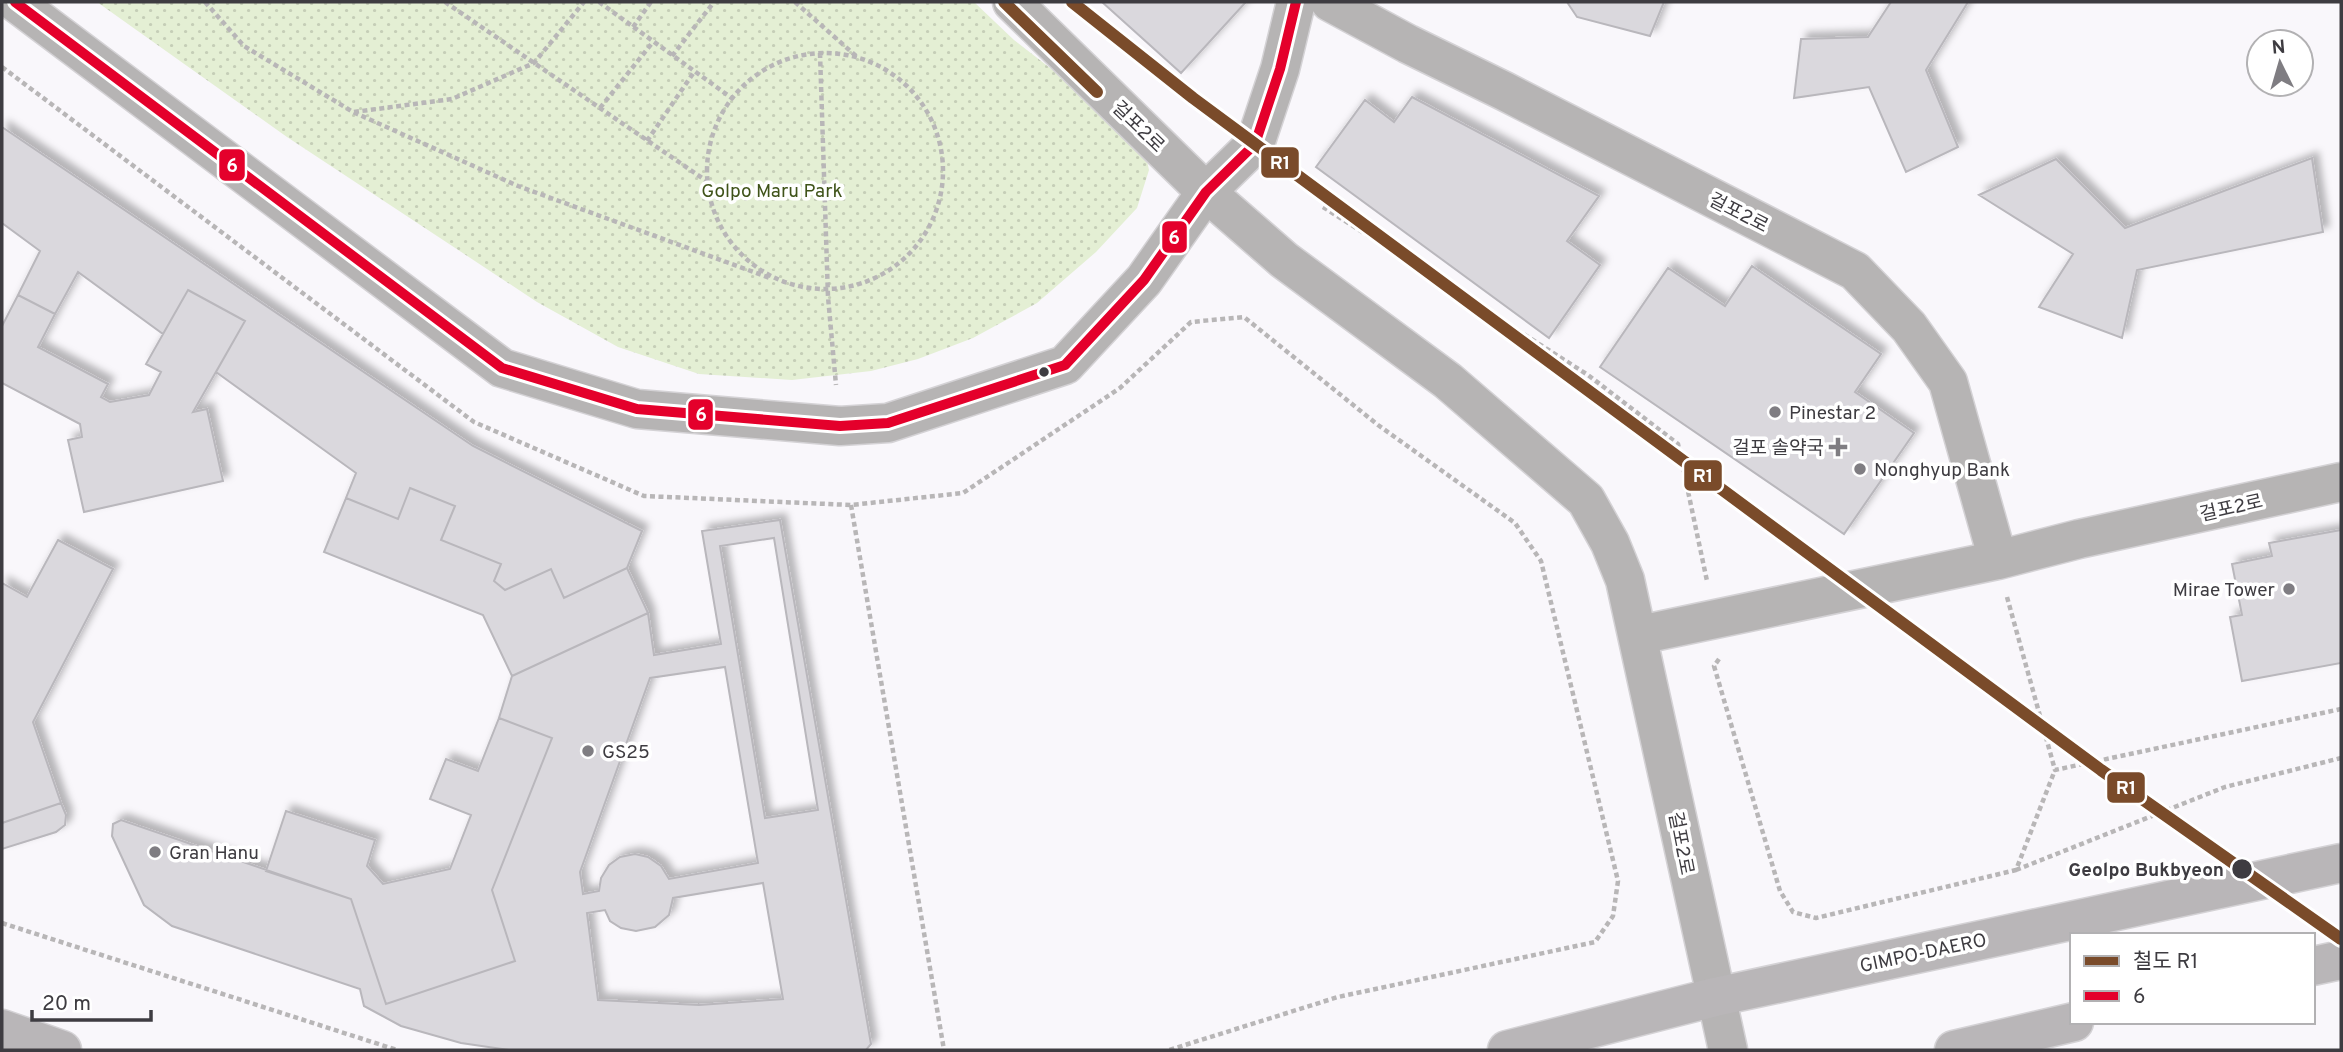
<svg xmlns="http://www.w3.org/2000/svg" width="2343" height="1052" font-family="Overpass,'Noto Sans KR',sans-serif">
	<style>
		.park { fill: url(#park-dots) }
		.building { fill: #dad8dd; stroke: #b9b7bc; stroke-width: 2; fill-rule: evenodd; filter: url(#shadow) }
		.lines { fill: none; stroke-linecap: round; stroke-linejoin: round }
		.minor-casing { stroke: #d4d2d5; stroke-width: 41 }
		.major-casing { stroke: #d4d2d5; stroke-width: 41 }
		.path { stroke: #b8b6b7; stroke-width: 4.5; stroke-dasharray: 5 3.5; stroke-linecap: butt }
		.minor { stroke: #b6b4b4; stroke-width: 38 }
		.major { stroke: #b9b6b8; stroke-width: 38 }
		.bus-1-casing { stroke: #fff; stroke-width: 16 }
		.bus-1 { stroke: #e4002b; stroke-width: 10 }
		.rail-1-casing { stroke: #fff; stroke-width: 18 }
		.rail-1 { stroke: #7a4b2a; stroke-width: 12 }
		.bus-dot { fill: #3e3c41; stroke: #fff; stroke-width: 2.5 }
		.poi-dot { fill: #7f7d82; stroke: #fff; stroke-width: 2.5 }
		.labels { text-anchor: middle; stroke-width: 7; stroke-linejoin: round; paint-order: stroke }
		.street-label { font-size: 19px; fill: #3e3c41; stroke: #fff }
		.park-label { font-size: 19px; fill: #3f5319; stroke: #fff }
		.poi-label { font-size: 19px; fill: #3e3c41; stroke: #fff; text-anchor: start }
		.stop-label { font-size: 19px; font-weight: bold; fill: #3e3c41; stroke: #fff; text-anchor: end }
		.line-badge { stroke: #fff; stroke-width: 2.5 }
		.badge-label { font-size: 19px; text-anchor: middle; font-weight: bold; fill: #fff }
	</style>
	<defs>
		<pattern id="park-dots" width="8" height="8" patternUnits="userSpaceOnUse" patternTransform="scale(1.75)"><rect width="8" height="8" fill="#e4efd4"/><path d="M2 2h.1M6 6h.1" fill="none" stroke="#c5ceb7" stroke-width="1.8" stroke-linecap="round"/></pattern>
		<filter id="shadow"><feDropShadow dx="6" dy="-6" stdDeviation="3.5" flood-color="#0004"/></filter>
	</defs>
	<rect width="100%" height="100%" fill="#f9f7fb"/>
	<path class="park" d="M97,2h877l40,38 94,73 35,30 6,27 -12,38 -41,44 -59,51 -64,35 -55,21 -47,12 -79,9 -93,-6 -81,-27 -81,-45 -250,-165z"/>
	<path class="building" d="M1102,2h142l1,1 -64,70z
		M1567,2h97l-14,34 -73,-19z
		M1891,2h77l-42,68 32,77 -52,25 -37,-85 -75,11 7,-59 67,-2z
		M1412,97l187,99 -32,45 33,24 -51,73 -233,-171 49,-67 29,22z
		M2,127l471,319 169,85 -15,37 -63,30 -13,-29 -46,21 -11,-9 7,-17 -60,-24 14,-34 -45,-18 -12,31 -52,-21 10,-25 -140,-101 29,-51 -57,-31 -25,44 -85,-62 -23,42 -37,-19 22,-44 -38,-28z
		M2312,158l11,74 -186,38 -15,68 -83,-31 34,-53 -94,-59 77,-36 69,69z
		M1752,266l129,88 -26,38 59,41 -70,101 -244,-167 68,-99 57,38z
		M188,290l57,31 -52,91 14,-3 16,72 -139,31 -16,-72 14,-3 -2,-13 -78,-41v-57l16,-31 37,19 -17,33 70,37 -7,13 9,5 39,-7 12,-23 -15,-8z
		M410,488l45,18 -14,34 60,24 -7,17 11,9 46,-21 13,29 63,-30 21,45 -136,63 -29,-61 -159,-63 22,-54 52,21z
		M780,520l91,524 -5,6h-357l-48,-7 -60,-17 -37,-20 -4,-17 -188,-63 -28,-21 -32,-69 1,-12 8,-4 230,79 35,105 129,-43 -23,-71 60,-152 -53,-20 13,-42 136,-63 6,42 67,-11 -19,-113zM725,667l33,196 -89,16 -8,-13 -13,-9 -13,-3 -15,3 -11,8 -8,13 -2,13 -16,3 -3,-22 70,-194zM763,883l20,116 -84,6 -101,-5 -11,-87 18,-3 5,11 11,7 15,3 19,-4 14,-12 4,-17z
		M2341,530v133l-99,18 -12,-64 12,-2 -10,-51 40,-8 -3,-13z
		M774,538l44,272 -53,8 -45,-272z
		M58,540l55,29 -80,153 28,81 -59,20v-240l25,14z
		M499,718l53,20 -60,152 23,71 -129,43 -35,-105 -85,-28 20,-60 89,29 -8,26 16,18 67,-15 21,-54 -41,-16 16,-40 32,12z
		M61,803l5,12 -1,10 -9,7 -54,17v-26z"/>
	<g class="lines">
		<g class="minor-casing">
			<path id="minor" d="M15,2l487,366 135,41 203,17 48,-3 177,-58 79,-85 62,-88 49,-48 25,-75 16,-67
				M1012,2l194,190 78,68 164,121 138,119 24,43 15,37 103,470
				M1330,2l78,42 96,47 351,180 54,56 39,55 50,178 81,-21 262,-57
				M1639,635l359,-75"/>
		</g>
		<g class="major-casing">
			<path id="major" d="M2313,966l28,-6
				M2,1029l60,21
				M1507,1050l208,-53 626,-134
				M1954,1050l120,-28"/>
		</g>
		<path class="path" d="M205,2l39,44 109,66 165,74 252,92
			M445,2l263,180
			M599,2l134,97
			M795,2l61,54
			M633,27l18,-25
			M820,53l8,244 8,88
			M707 171a118 118 0 1 1 236 0a118 118 0 1 1-236 0Z
			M672,56l42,-54
			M2,67l472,355 170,74 207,9 112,-12 157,-105 71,-66 53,-5 134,108 137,98 26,38 77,320 -5,35 -18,26 -257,55 -169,53
			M600,108l53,-66
			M354,112l98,-13 82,-36 50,-61
			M647,141l47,-69
			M1323,207l265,168 90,69 29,137
			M851,505l93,545
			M2007,597l48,173 286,-61
			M1719,659l-5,7 66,225 13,21 23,6 200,-48 39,-100
			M2016,870l209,-83 116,-29
			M2,923l395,127"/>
		<use href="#minor" class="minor"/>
		<use href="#major" class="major"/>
		<g class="bus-1-casing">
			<path id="bus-1" d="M15,2l487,366 135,41 203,17 48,-3 177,-58 79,-85 62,-88 49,-48 25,-75 16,-67"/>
		</g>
		<use href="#bus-1" class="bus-1"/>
		<g class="rail-1-casing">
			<path id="rail-1" d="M1004,2l93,90
				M1072,2l121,96 908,672 240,169"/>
		</g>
		<use href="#rail-1" class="rail-1"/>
	</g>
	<g class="bus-dot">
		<circle cx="1044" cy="372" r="6"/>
		<circle cx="2242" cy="869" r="11"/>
	</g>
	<g class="poi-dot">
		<circle cx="1775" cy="412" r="7"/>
		<path d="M1834.5 436.5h7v7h7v7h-7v7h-7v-7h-7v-7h7z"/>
		<circle cx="1860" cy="469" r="7"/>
		<circle cx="2289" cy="589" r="7"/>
		<circle cx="588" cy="751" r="7"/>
		<circle cx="155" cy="852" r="7"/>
	</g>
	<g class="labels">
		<g class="street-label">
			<text transform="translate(1139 126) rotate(44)" y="7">걸포2로</text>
			<text transform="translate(1739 212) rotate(27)" y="7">걸포2로</text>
			<text transform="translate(2231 507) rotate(-13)" y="7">걸포2로</text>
			<text transform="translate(1682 843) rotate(79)" y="7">걸포2로</text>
			<text transform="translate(1923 952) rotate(-12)" y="7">GIMPO-DAERO</text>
		</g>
		<g class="park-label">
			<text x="772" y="197">Golpo Maru Park</text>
		</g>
		<g class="poi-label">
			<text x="1789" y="419">Pinestar 2</text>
			<text x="1824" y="454" text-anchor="end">걸포 솔약국</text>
			<text x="1874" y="476">Nonghyup Bank</text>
			<text x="2275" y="596" text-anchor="end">Mirae Tower</text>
			<text x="602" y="758">GS25</text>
			<text x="169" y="859">Gran Hanu</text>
		</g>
		<g class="stop-label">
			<text x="2224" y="876">Geolpo Bukbyeon</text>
		</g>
	</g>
	<g class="line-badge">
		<rect x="1260" y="146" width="40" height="33" rx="7" fill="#7a4b2a"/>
		<rect x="218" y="148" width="28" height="34" rx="7" fill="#e4002b"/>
		<rect x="1161" y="220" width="27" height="34" rx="7" fill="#e4002b"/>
		<rect x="687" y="398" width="27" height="33" rx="7" fill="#e4002b"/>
		<rect x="1683" y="459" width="40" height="33" rx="7" fill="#7a4b2a"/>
		<rect x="2106" y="771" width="40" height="33" rx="7" fill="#7a4b2a"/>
	</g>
	<g class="badge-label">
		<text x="1280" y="169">R1</text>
		<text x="232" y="172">6</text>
		<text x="1174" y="244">6</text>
		<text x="701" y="421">6</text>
		<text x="1703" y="482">R1</text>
		<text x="2126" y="794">R1</text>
	</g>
	<rect width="2343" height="1052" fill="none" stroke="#3e3c41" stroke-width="7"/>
	<rect x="2070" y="933" width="245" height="91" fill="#ffffff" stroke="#b2b1b3" stroke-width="2"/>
	<rect x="2084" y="956" width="35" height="10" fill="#7a4b2a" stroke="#b2b1b3" stroke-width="2"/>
	<text x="2133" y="968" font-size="21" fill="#3e3c41">철도 R1</text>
	<rect x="2084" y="991" width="35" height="10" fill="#e4002b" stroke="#b2b1b3" stroke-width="2"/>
	<text x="2133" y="1003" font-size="21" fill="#3e3c41">6</text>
	<g transform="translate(2280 63) rotate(355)"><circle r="33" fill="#ffffff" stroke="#b2b1b3" stroke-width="2"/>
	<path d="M0-5L12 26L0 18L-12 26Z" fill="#7f7d82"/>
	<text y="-10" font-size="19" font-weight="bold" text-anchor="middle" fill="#3e3c41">N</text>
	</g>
	<path d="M32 1010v10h119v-10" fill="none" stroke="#3e3c41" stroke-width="3.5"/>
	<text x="42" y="1010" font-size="21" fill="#3e3c41" stroke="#ffffff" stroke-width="5" paint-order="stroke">20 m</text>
</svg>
